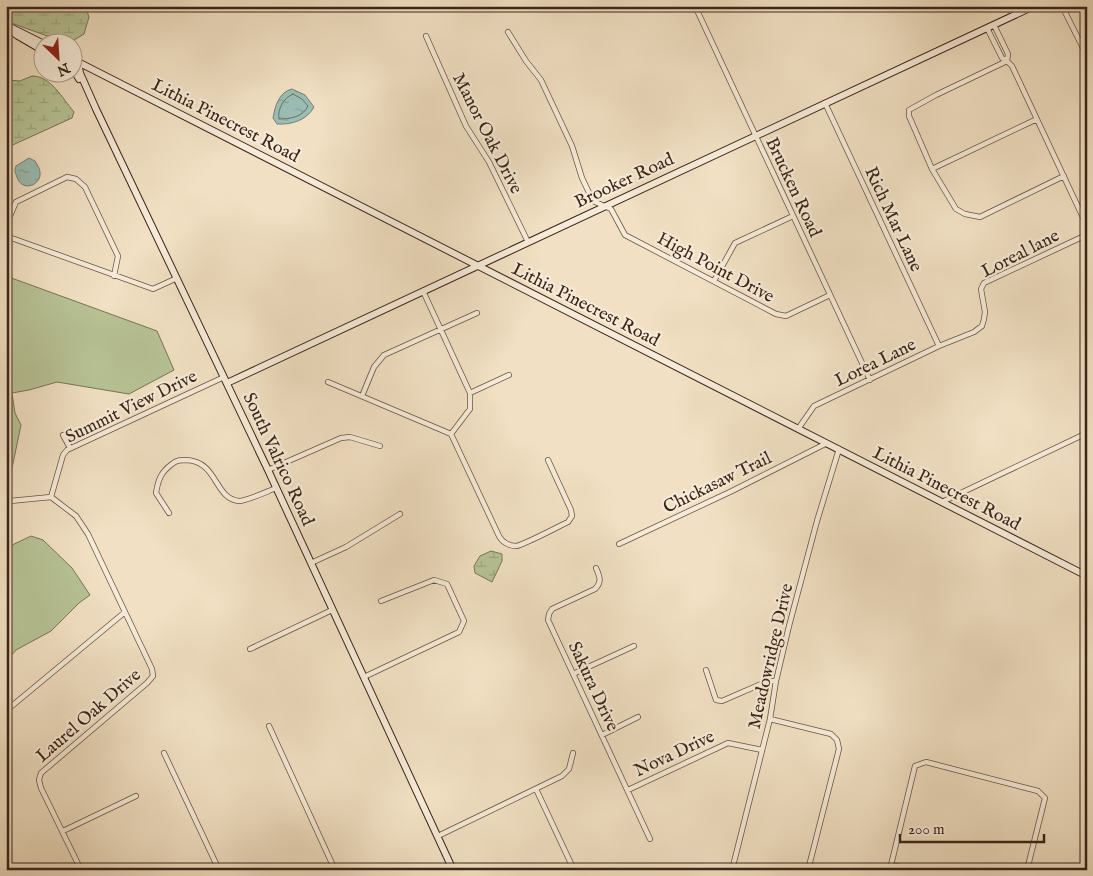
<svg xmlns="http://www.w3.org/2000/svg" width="1093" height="876" font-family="'IM FELL English',serif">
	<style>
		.grass { fill: #b7c396; stroke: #797457 }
		.wetland { fill: url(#wetland-marsh); stroke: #797457 }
		.water { fill: url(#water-ripples); stroke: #758075 }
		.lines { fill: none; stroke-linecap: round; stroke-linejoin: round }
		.shore { stroke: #6b7166; stroke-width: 1 }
		.street-casing { stroke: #685443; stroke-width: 6 }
		.secondary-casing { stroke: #3b2518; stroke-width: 8 }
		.street { stroke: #f6ebd8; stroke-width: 4.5 }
		.secondary { stroke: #f6ebd8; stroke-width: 6 }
		.labels { text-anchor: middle; stroke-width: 4.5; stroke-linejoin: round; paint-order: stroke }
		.street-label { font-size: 18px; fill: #3b2518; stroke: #f6ebd8 }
	</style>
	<defs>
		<pattern id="wetland-marsh" width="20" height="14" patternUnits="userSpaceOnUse" patternTransform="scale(1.25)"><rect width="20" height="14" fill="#b7c396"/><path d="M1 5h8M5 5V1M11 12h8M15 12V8" fill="none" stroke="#9ea781"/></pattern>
		<pattern id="water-ripples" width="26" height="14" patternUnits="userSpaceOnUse" patternTransform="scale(1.25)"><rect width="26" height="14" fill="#9bbdb3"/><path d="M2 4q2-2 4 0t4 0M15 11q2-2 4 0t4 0" fill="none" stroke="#86a299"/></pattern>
	</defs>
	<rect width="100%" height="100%" fill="#f1e0c3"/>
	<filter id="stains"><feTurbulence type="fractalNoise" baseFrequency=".004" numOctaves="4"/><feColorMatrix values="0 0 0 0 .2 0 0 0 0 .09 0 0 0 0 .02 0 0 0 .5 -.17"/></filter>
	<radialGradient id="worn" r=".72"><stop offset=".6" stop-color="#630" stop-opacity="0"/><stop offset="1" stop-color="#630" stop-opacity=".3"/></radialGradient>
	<path class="grass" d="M6,276l151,55 17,39 -45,24 -72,-12 -28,8 -17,3 3,20 6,12 -10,48 -5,-1z
		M31,536l12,4 29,28 18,27 -11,8 -28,28 -35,19 -10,12v-114z"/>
	<path class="wetland" d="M6,6h79l4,11 -5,17 -13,8h-7l-58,-21z
		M32,76c19,0 30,22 42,36l-2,6 -66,30v-68l14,1z
		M491,551l11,3v7l-10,21 -17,-9 -1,-7 6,-10z"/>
	<path class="water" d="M292,89l13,6 9,12c-7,13 -22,18 -37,17l-4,-6c2,-12 6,-26 19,-29z
		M29,158l6,3c2,3 5,8 5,11 2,13 -18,21 -23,5 -2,-5 -3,-6 -1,-11z"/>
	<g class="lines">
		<path class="shore" d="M293,94l9,5 6,7c-5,11 -18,13 -29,13 -2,-9 5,-22 14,-25z"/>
		<g class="street-casing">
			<path id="street" d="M695,6l175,374
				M1062,6l25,50
				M994,25l14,29 -1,7
				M987,28l15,30 5,3 5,5 75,160
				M508,32l18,29 15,19 31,66 10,32 11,23 18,8 14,26 151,79 10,2 44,-21
				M426,36l40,90 23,36 39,80
				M1007,61l-71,34 -27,15v6l23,53 24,40 9,5 15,3 84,-41
				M825,103l114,243
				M932,169l105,-50
				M6,225l10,-23 51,-25 9,2 9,8 33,69 -4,20
				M6,236l147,53 24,-11
				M714,281l21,-38 58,-27
				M423,291l47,102v16l-19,25
				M328,382l123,52 48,102c3,6 10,10 17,10 8,-1 43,-20 52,-24l4,-6 -1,-6 -23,-50
				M470,393l39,-18
				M362,396l12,-29 10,-12 93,-42
				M798,429l16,-23 125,-60 35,-14 8,-6 2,-7 1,-7 -4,-23 3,-6 98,-46 5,-5
				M63,435l7,13
				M268,470l73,-32 9,-1 30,9
				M51,497l12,-42 4,-5 157,-73
				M942,502l145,-69
				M6,503l4,-2 41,-4 25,19 12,18 64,135 1,7 -6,7 -106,90 -2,7 2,8 40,82
				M169,513l-13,-20c2,-13 5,-21 16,-29 5,-4 8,-4 14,-4 32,1 28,39 53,41 8,0 29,-10 37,-13
				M619,544l113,-53 95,-48
				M311,563l35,-16 54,-33
				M596,568c4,9 6,14 -1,21l-43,20 -3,5 -1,6 102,219
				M250,649l82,-39
				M706,670l10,30 6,1 46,-20h8
				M573,674l61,-28
				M364,677l95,-45 5,-11 -17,-37 -13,-4 -53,21
				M7,710l118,-98
				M770,719l61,15 6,6 2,9 -31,121
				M269,726l66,144
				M602,735l36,-18
				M164,753l55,117
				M536,789l38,81
				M628,790l100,-47 34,7
				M63,831l73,-35
				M438,836l124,-60 7,-7 4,-16
				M732,870l38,-151 6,-38 13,-55 28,-105 22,-72
				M917,870l-26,-5 24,-99 11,-4 112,29 7,7 -18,72"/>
		</g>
		<g class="secondary-casing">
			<path id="secondary" d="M8,26l34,17
				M6,27l12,9 24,14
				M72,59l1015,517
				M78,62l2,11 16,36 172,361 185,400
				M72,67l7,12
				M227,383l807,-377"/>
		</g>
		<use href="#street" class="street"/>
		<use href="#secondary" class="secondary"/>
	</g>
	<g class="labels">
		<g class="street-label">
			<text transform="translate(226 120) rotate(27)" y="6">Lithia Pinecrest Road</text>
			<text transform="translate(488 133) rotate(63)" y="6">Manor Oak Drive</text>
			<text transform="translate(624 180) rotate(-25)" y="6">Brooker Road</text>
			<text transform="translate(794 187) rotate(65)" y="6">Brucken Road</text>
			<text transform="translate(894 219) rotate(65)" y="6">Rich Mar Lane</text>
			<text transform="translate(1020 253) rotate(-27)" y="6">Loreal lane</text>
			<text transform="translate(716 267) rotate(28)" y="6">High Point Drive</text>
			<text transform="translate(586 304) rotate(27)" y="6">Lithia Pinecrest Road</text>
			<text transform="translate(875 362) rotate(-26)" y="6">Lorea Lane</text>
			<text transform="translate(131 406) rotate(-26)" y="6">Summit View Drive</text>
			<text transform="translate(279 459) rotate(65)" y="6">South Valrico Road</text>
			<text transform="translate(717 482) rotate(-26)" y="6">Chickasaw Trail</text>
			<text transform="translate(947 488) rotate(27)" y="6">Lithia Pinecrest Road</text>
			<text transform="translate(770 656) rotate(-77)" y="6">Meadowridge Drive</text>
			<text transform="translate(594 686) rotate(65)" y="6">Sakura Drive</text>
			<text transform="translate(88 715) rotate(-41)" y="6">Laurel Oak Drive</text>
			<text transform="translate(674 753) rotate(-25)" y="6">Nova Drive</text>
		</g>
	</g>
	<rect width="1093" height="876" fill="none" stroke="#f1e0c3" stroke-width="25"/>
	<rect x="8" y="8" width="1078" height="861" fill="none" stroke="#3b2518" stroke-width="2.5"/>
	<rect x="12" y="12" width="1068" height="851" fill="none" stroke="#3b2518"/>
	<g transform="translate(58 58) rotate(155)"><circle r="24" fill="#f6ebd8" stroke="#ab9c8b"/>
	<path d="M0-4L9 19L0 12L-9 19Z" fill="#8f2418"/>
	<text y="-8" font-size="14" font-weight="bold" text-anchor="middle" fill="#3b2518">N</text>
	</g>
	<path d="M900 834v8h144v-8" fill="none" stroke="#3b2518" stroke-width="2.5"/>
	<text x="908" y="834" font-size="15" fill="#3b2518" stroke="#f6ebd8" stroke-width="4" paint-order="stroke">200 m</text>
	<rect width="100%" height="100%" filter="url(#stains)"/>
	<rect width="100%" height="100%" fill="url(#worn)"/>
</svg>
